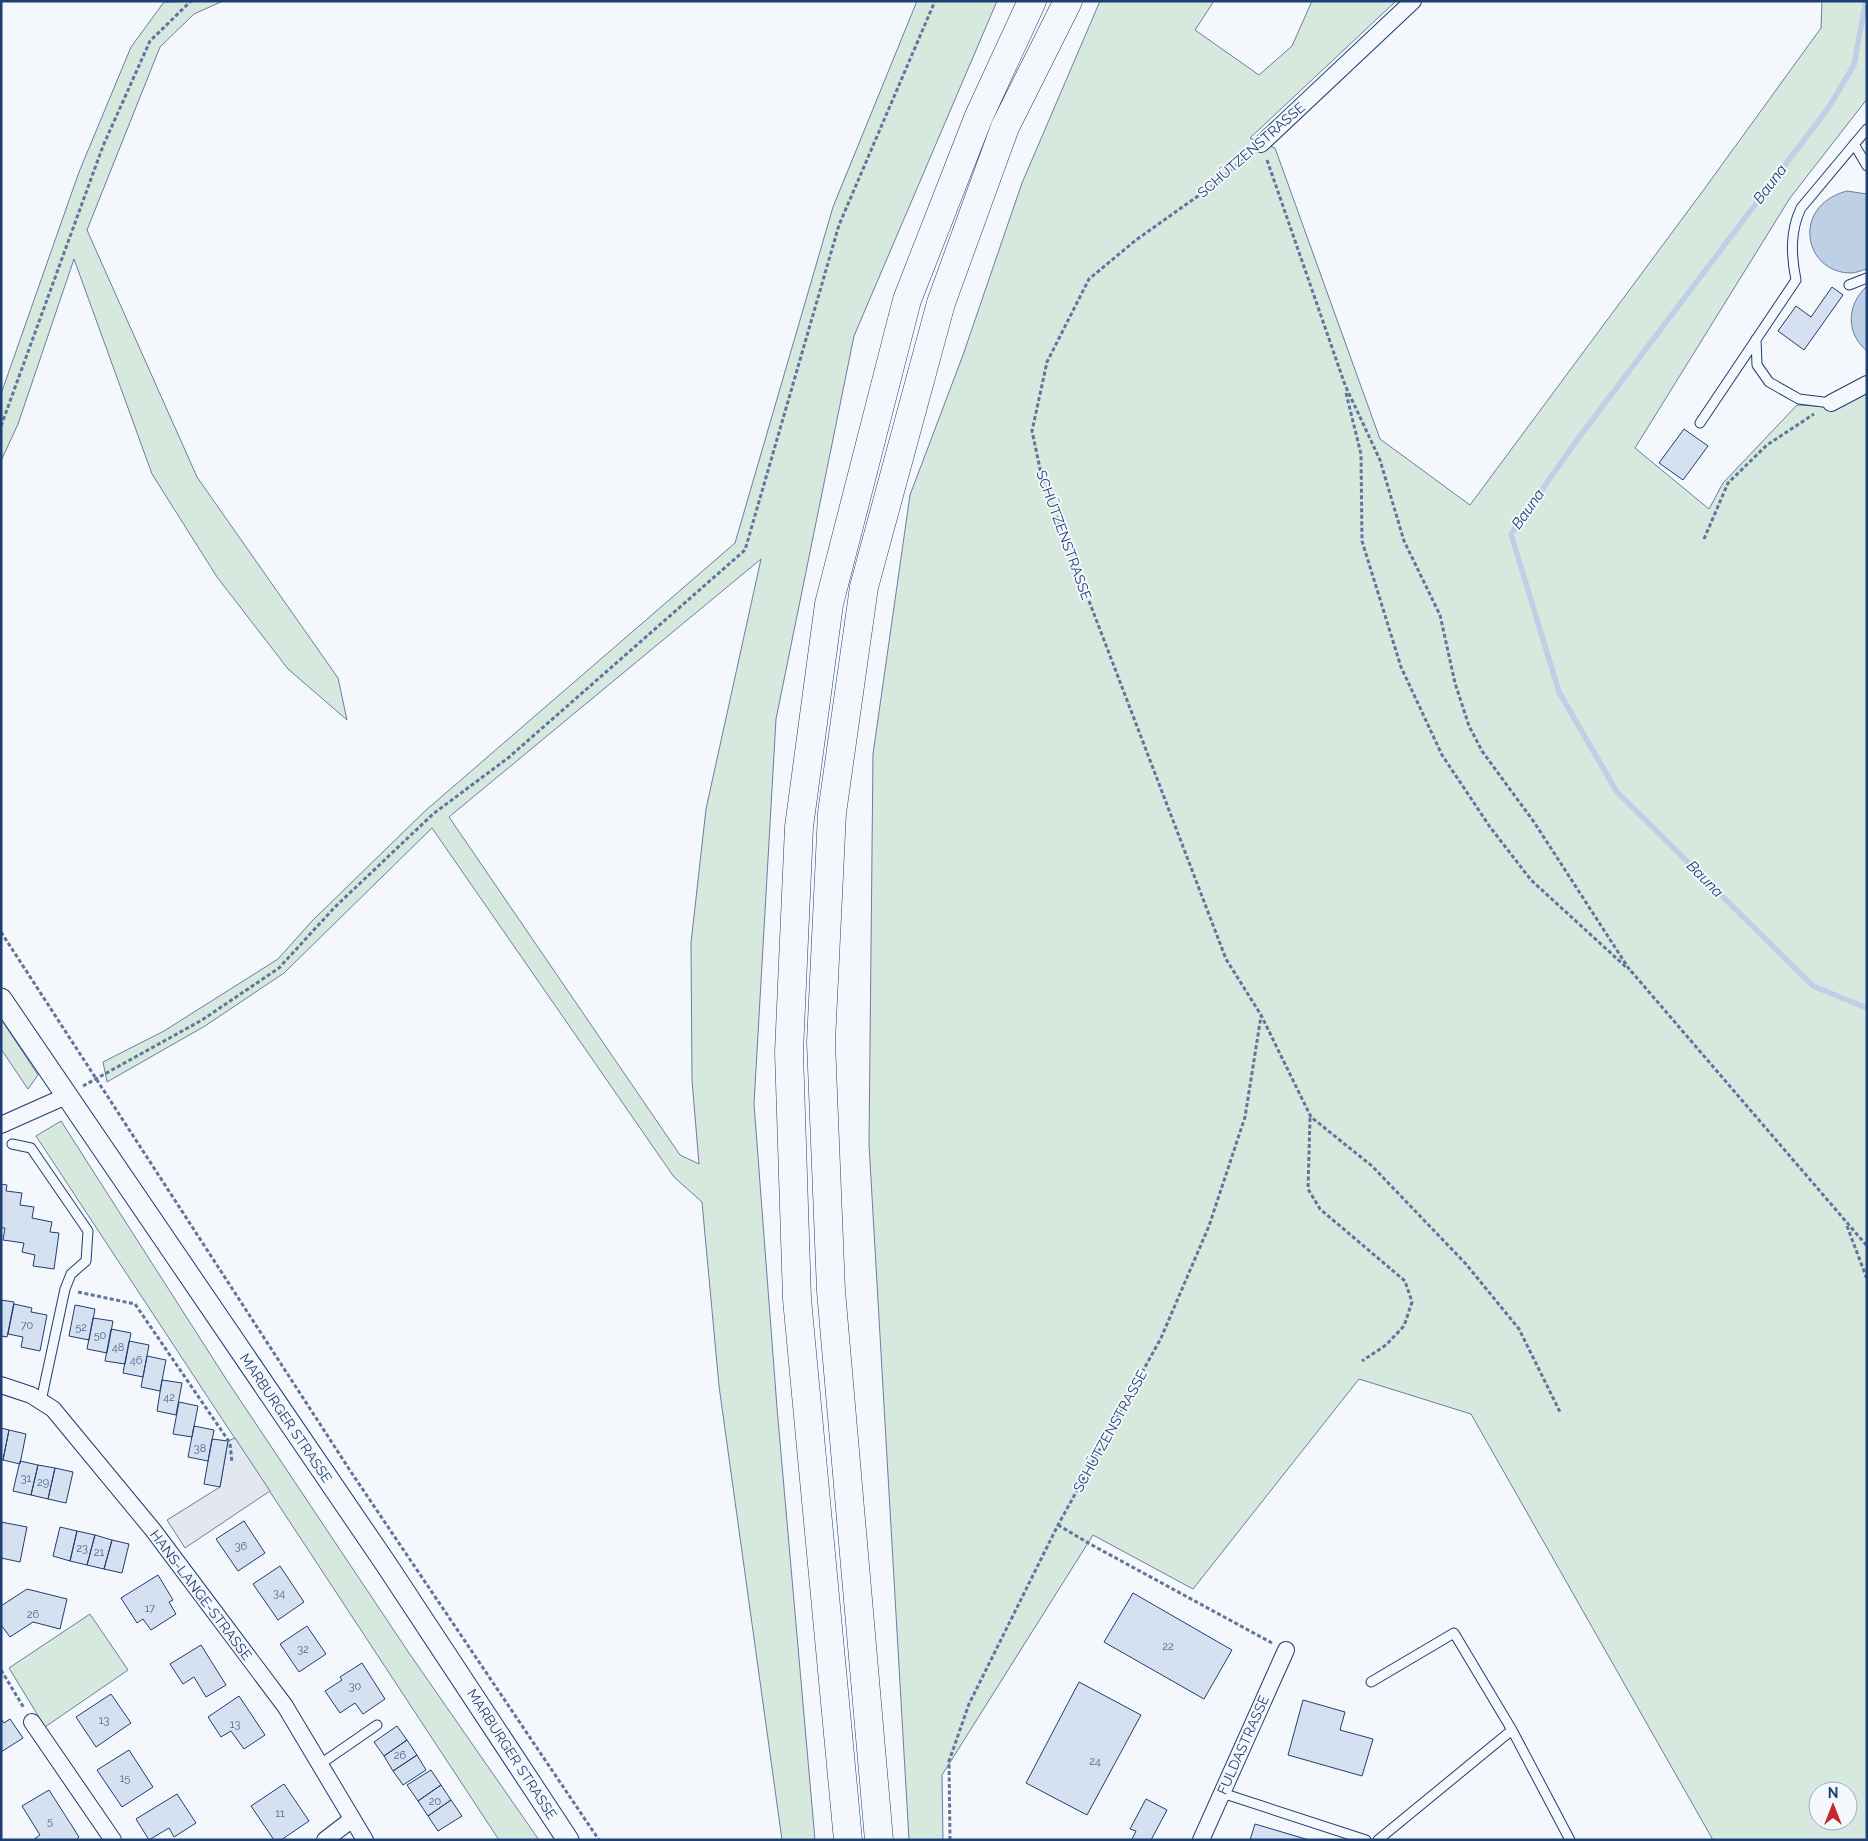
<svg xmlns="http://www.w3.org/2000/svg" width="1868" height="1841" font-family="Raleway,sans-serif">
	<style>
		.green { fill: #d7e8df; stroke: #687fa3; fill-rule: evenodd }
		.parking { fill: #e3e8f0; stroke: #687fa3 }
		.water { fill: #bed0e5; stroke: #687fa3 }
		.lines { fill: none; stroke-linecap: round; stroke-linejoin: round }
		.stream { stroke: #bed0e5; stroke-width: 5.5 }
		.building { fill: #d5e0f0; stroke: #1d3f73 }
		.service-casing { stroke: #1d3f73; stroke-width: 11 }
		.minor-casing { stroke: #1d3f73; stroke-width: 18 }
		.tertiary-casing { stroke: #1d3f73; stroke-width: 23 }
		.motorway-casing { stroke: #1d3f73; stroke-width: 29 }
		.path { stroke: #5e769c; stroke-width: 3; stroke-dasharray: 4 2.5; stroke-linecap: butt }
		.service { stroke: #f4f7fb; stroke-width: 9 }
		.minor { stroke: #f4f7fb; stroke-width: 16 }
		.tertiary { stroke: #f4f7fb; stroke-width: 21 }
		.motorway { stroke: #f4f7fb; stroke-width: 28 }
		.labels { text-anchor: middle; stroke-width: 4; stroke-linejoin: round; paint-order: stroke }
		.number-label { font-size: 11px; fill: #4b6792 }
		.street-label { font-size: 14px; fill: #1d3f73; stroke: #f4f7fb }
		.water-label { font-size: 15px; font-style: italic; fill: #1d3f73; stroke: #f4f7fb }
	</style>
	<rect width="100%" height="100%" fill="#f4f7fb"/>
	<path class="green" d="M223,1l-29,13 -34,33 -73,183 110,247 141,201 9,42 -59,-51 -71,-92 -65,-103 -78,-215 -56,165 -17,37v-67l78,-222 52,-125 33,-45z
		M917,1h80l-143,335 -78,383 -22,385 23,304 38,432h-33l-63,-454 -17,-184 -28,-25 -242,-349 -148,145 -79,53 -98,56 -4,-20 61,-31 114,-72 34,-38 113,-110 310,-268 98,-336zM761,559l-55,250 -15,134 1,137 7,84 -19,-9 -231,-338z
		M1100,1h114l-19,29 64,45 33,-29 20,-45h84l-146,137 25,10 105,291 90,66 235,-317 116,-160 1,-27h45v98l-77,99 -155,250 74,61 14,-26 74,-78 20,1 50,-25v1459h-154l-242,-426 -112,-35 -166,210 -100,-54 -151,240 1,65h-34l-40,-696 4,-390 37,-259 53,-140 59,-172zM1818,1791h30v30h-30z
		M1,1019l37,56 -10,14 -27,-40z
		M61,1121l167,261 181,271 130,187h-40l-463,-704z
		M90,1614l38,56 -83,57 -36,-59z"/>
	<path class="parking" d="M235,1438l35,53 -85,57 -18,-28 53,-33 8,-46z"/>
	<path class="water" d="M1847,191l20,3v75c-5,1 -11,4 -15,4 -48,1 -62,-67 -5,-82z
		M1867,286v65c-22,-18 -20,-47 0,-65z"/>
	<g class="lines">
		<path class="stream" d="M1864,1l1,4 -11,60 -25,42 -252,333 -66,94 48,158 58,100 196,194 54,22"/>
	</g>
	<path class="building" d="M1832,287l11,8 -39,55 -26,-19 18,-25 15,11z
		M1684,429l24,17 -25,34 -24,-17z
		M1,1184l6,1 -1,6 16,2 -2,12 14,2 -2,11 20,4 -2,10 9,1 -5,36 -21,-3 2,-11 -13,-3 2,-9 -21,-3 2,-12h-4z
		M1,1300l13,2 -7,35 -6,-1z
		M14,1304l18,4 -1,4 16,3 -7,36 -19,-4 2,-10 -15,-3z
		M75,1305l20,4 -6,31 -20,-4z
		M93,1318l20,3 -6,32 -20,-4z
		M111,1329l20,4 -6,31 -20,-3z
		M129,1341l20,4 -6,32 -20,-4z
		M147,1356l19,4 -6,31 -19,-4z
		M162,1380l20,3 -6,32 -19,-4z
		M179,1402l19,4 -6,31 -19,-3z
		M194,1426l20,4 -6,31 -20,-4z
		M1,1428l8,2 -6,30h-2z
		M9,1430l17,4 -6,30 -17,-4z
		M212,1439l16,2 -8,46 -16,-3z
		M20,1461l18,4 -7,30 -18,-4z
		M38,1465l17,3 -7,31 -17,-4z
		M55,1468l18,4 -7,31 -18,-4z
		M244,1521l21,32 -27,18 -22,-32z
		M1,1522l26,5 -7,35 -19,-4z
		M60,1527l17,4 -7,30 -17,-5z
		M77,1531l18,4 -8,30 -17,-4z
		M95,1535l17,5 -8,29 -17,-4z
		M112,1540l17,4 -7,29 -18,-4z
		M280,1566l24,36 -26,18 -25,-36z
		M158,1575l15,25 -4,2 7,12 -25,16 -8,-11 -6,4 -16,-25z
		M27,1589l40,10 -7,30 -27,-7 -23,15 -9,-12v-19z
		M1133,1593l99,57 -28,49 -100,-57z
		M307,1626l19,28 -27,18 -19,-28z
		M201,1645l25,40 -20,12 -12,-20 -11,7 -13,-20z
		M362,1663l23,36 -22,15 -8,-11 -15,10 -15,-22 17,-11 -2,-3z
		M1079,1682l62,33 -54,100 -61,-32z
		M111,1694l20,29 -35,24 -20,-30z
		M239,1696l26,39 -21,14 -13,-18 -10,6 -13,-20z
		M1303,1700l42,12 -5,18 33,9 -11,37 -74,-21z
		M1,1719l3,4 6,-4 13,19 -22,14z
		M397,1726l10,14 -23,16 -10,-14z
		M407,1740l10,15 -24,16 -9,-15z
		M129,1750l24,37 -31,20 -25,-37z
		M417,1755l9,15 -23,15 -10,-14z
		M431,1770l10,15 -23,16 -11,-16z
		M284,1784l25,37 -28,19h-7l-23,-34z
		M441,1785l10,15 -23,16 -10,-15z
		M49,1790l30,47 -3,3h-43l7,-5 -18,-29z
		M177,1794l19,29 -22,14 -5,-9 -20,12 -13,-21z
		M1146,1799l21,11 -16,30h-17l-2,-1 4,-8 -6,-2z
		M451,1800l11,16 -24,15 -10,-15z
		M1255,1824l54,16h-59z"/>
	<g class="lines">
		<g class="service-casing">
			<path id="service" d="M1854,144l13,22
				M1849,285l18,-7
				M1756,339l1,26 12,17 30,17 32,4
				M1700,423l96,-143c-5,-25 -6,-49 5,-72l66,-79
				M12,1144l19,4 57,83 -2,30 -15,13 -6,15 -24,112
				M1371,1682l83,-49 58,97
				M319,1765l58,-40
				M1222,1793l144,47
				M1378,1840l134,-110 58,110"/>
		</g>
		<g class="minor-casing">
			<path id="minor" d="M1261,144l152,-143
				M1831,403l36,-19
				M1,1125l65,-29
				M1,1385l30,10 22,14 100,121 132,176 80,134
				M32,1722l81,118
				M325,1840l26,-20
				M1201,1840l85,-190"/>
		</g>
		<g class="tertiary-casing">
			<path id="tertiary" d="M1,999l385,565 182,276"/>
		</g>
		<g class="motorway-casing">
			<path id="motorway" d="M848,1840l-51,-541 -8,-247 10,-225 30,-223 78,-304 72,-184 53,-115
				M879,1840l-48,-549 -10,-249 11,-229 32,-226 77,-284 64,-176 63,-126"/>
		</g>
		<path class="path" d="M1249,155l-34,29 -79,56 -47,39 -42,83 -15,69 10,47 184,481 35,56 50,102 61,49 94,98 53,65 41,83
			M1267,160l78,225 35,75 24,81 36,74 15,68 14,43 13,25 52,71 97,150
			M1346,393l15,61 1,87 39,126 41,88 48,72 41,53 95,87
			M1,426l102,-280 47,-105 41,-40
			M1704,539l24,-56 39,-38 47,-31
			M1,932l352,543 246,365
			M1631,971l236,275
			M83,1086l119,-66 77,-52 55,-60 99,-94 75,-56 237,-208 94,-325 96,-224
			M1310,1118l-2,71 12,20 85,72 7,21 -8,24 -18,19 -24,16
			M1847,1226l20,53
			M78,1292l57,12 95,139 2,20
			M1058,1525l32,19 182,99
			M1,1670l23,38
			M950,1840l-1,-79 20,-57 89,-179 103,-187 48,-112 36,-109 16,-101"/>
		<use href="#service" class="service"/>
		<use href="#minor" class="minor"/>
		<use href="#tertiary" class="tertiary"/>
		<use href="#motorway" class="motorway"/>
	</g>
	<g class="labels">
		<g class="number-label">
			<text x="27" y="1329">70</text>
			<text x="81" y="1331">52</text>
			<text x="100" y="1339">50</text>
			<text x="118" y="1351">48</text>
			<text x="136" y="1364">46</text>
			<text x="169" y="1401">42</text>
			<text x="200" y="1452">38</text>
			<text x="26" y="1482">31</text>
			<text x="43" y="1486">29</text>
			<text x="241" y="1550">36</text>
			<text x="82" y="1552">23</text>
			<text x="99" y="1556">21</text>
			<text x="279" y="1597">34</text>
			<text x="150" y="1612">17</text>
			<text x="33" y="1618">26</text>
			<text x="1168" y="1650">22</text>
			<text x="303" y="1653">32</text>
			<text x="355" y="1690">30</text>
			<text x="104" y="1724">13</text>
			<text x="235" y="1728">13</text>
			<text x="400" y="1759">26</text>
			<text x="1095" y="1765">24</text>
			<text x="125" y="1782">15</text>
			<text x="435" y="1805">20</text>
			<text x="280" y="1817">11</text>
			<text x="50" y="1825">5</text>
		</g>
		<g class="street-label">
			<text transform="translate(1251 150) rotate(-41)" y="5">SCHÜTZENSTRASSE</text>
			<text transform="translate(1064 535) rotate(70)" y="5">SCHÜTZENSTRASSE</text>
			<text transform="translate(286 1418) rotate(56)" y="5">MARBURGER STRASSE</text>
			<text transform="translate(1110 1431) rotate(-61)" y="5">SCHÜTZENSTRASSE</text>
			<text transform="translate(201 1595) rotate(53)" y="5">HANS-LANGE-STRASSE</text>
			<text transform="translate(1243 1745) rotate(-66)" y="5">FULDASTRASSE</text>
			<text transform="translate(512 1754) rotate(57)" y="5">MARBURGER STRASSE</text>
		</g>
		<g class="water-label">
			<text transform="translate(1770 184) rotate(-53)" y="5">Bauna</text>
			<text transform="translate(1528 509) rotate(-55)" y="5">Bauna</text>
			<text transform="translate(1705 879) rotate(45)" y="5">Bauna</text>
		</g>
	</g>
	<rect width="1868" height="1841" fill="none" stroke="#1d3f73" stroke-width="5"/>
	<g transform="translate(1833 1806)"><circle r="24" fill="#f4f7fb" stroke="#9eadc5"/>
	<path d="M0-4L9 19L0 12L-9 19Z" fill="#c62828"/>
	<text y="-8" font-size="14" font-weight="bold" text-anchor="middle" fill="#1d3f73">N</text>
	</g>
</svg>
